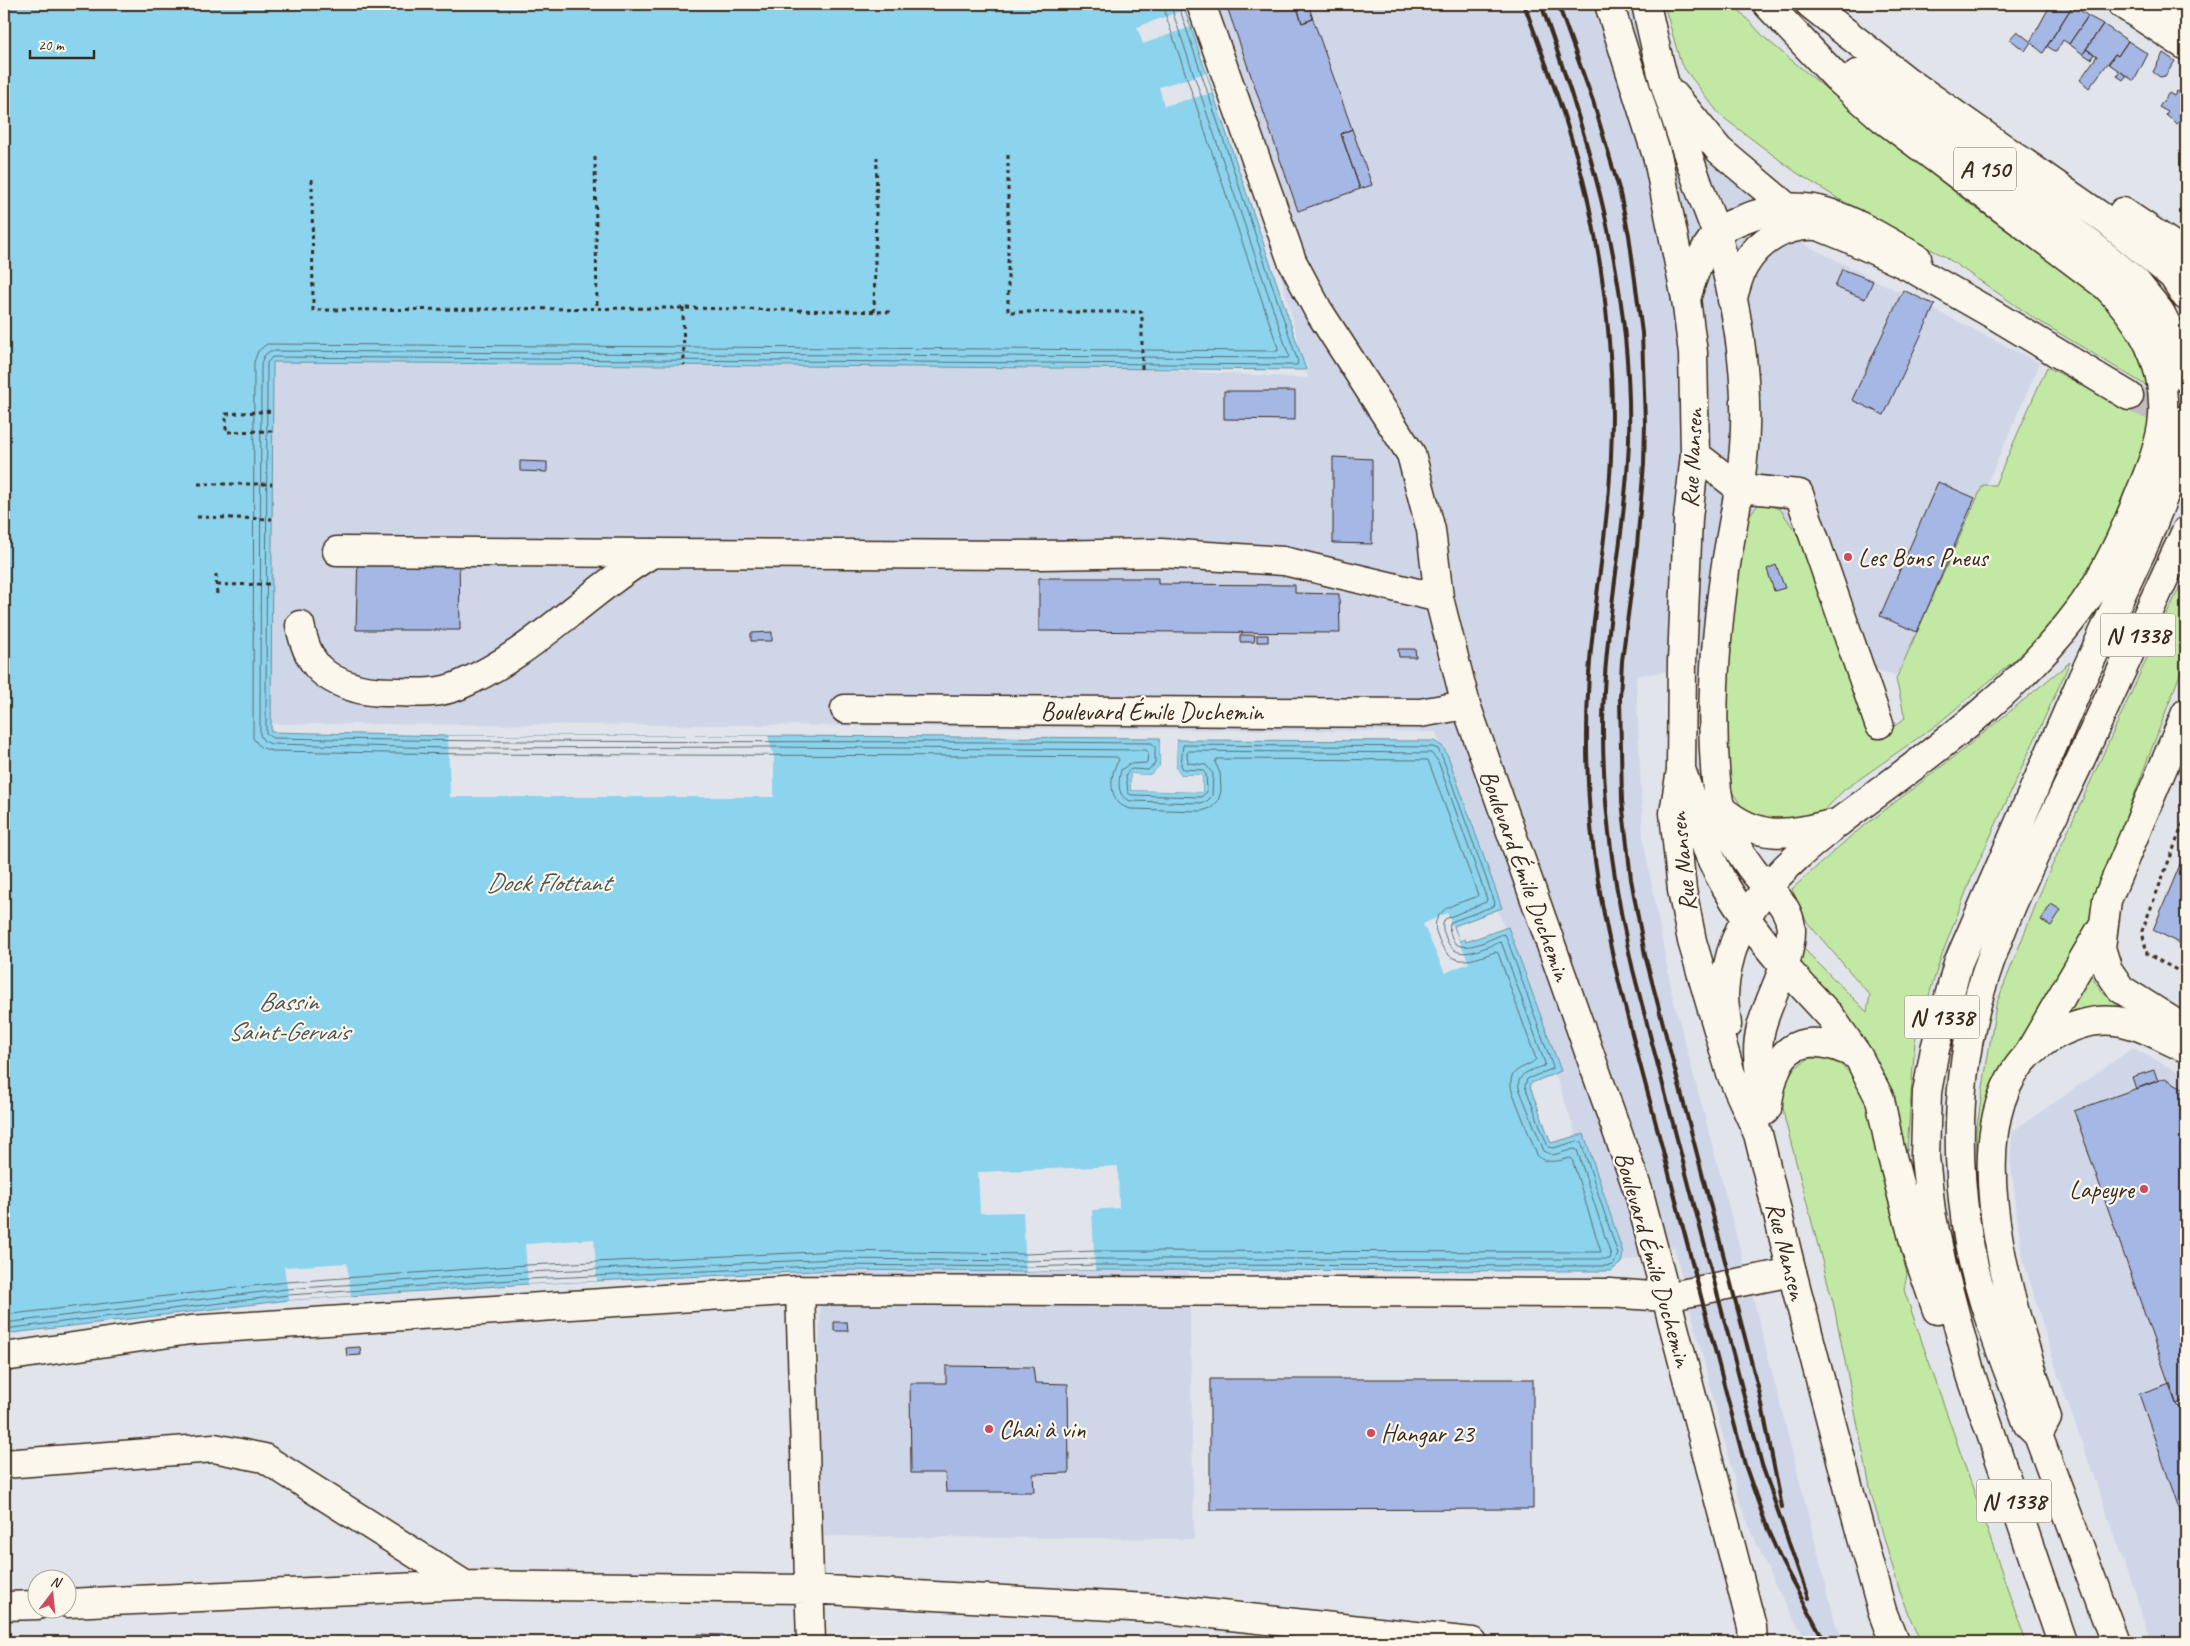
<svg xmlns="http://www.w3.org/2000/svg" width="2190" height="1646" font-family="Caveat,sans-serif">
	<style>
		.built { fill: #cfd6e8 }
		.green { fill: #c2e9a3; stroke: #7e8a60 }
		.water { fill: #8cd3ee; stroke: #6c8f9b }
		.pier { fill: #e1e4ea }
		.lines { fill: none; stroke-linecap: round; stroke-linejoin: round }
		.shore { stroke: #5b6e71; stroke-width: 1 }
		.building { fill: #a4b7e5; stroke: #3b2a1e }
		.major-tunnel { stroke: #c0bfc1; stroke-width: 28; stroke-dasharray: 28 14; stroke-linecap: butt }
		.minor-casing { stroke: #3b2a1e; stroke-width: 31 }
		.major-casing { stroke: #3b2a1e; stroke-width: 31 }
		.highway-casing { stroke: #3b2a1e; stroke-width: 31 }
		.path { stroke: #3b2a1e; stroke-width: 3; stroke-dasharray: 4 4; stroke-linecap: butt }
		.minor { stroke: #fbf7ec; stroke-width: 28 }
		.major { stroke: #fbf7ec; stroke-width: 28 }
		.highway { stroke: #fbf7ec; stroke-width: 28 }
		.rail { stroke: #3b2a1e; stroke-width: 4 }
		.poi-dot { fill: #d1495b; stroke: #fbf7ec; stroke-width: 2 }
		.labels { text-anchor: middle; stroke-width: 4.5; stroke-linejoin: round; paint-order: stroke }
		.shield { fill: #fbf7ec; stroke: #75685c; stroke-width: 1 }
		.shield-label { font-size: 24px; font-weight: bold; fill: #3b2a1e }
		.street-label { font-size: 25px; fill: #3b2a1e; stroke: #fbf7ec }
		.poi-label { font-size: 25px; fill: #3b2a1e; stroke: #fbf7ec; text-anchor: start }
		.water-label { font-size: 26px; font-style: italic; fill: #4f5452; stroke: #fbf7ec }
	</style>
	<rect width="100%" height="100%" fill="#e1e4ea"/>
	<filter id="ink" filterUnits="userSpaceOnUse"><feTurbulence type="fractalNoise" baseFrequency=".02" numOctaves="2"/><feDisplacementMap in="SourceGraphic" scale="10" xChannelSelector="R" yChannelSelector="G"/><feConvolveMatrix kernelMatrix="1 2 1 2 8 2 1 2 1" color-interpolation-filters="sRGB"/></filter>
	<g filter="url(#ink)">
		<path class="built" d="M1209,4h422l92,158 77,80 240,121 -138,314 -96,-26 -170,25 7,161 29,157 84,315 80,316 9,17h-38l-33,-58 -32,-75 -68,-263 -53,17 -185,-531 -669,-7 -498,-1 -6,-366 879,11 166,9z
			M2133,1048l53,28v566h-34l-93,-264 -37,-123 -12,-97 3,-27z
			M1095,1270h94l5,269 -379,-3 6,-265 205,1z"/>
		<path class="green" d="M1664,4h69l33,35 104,86 96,76 135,98 37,45 9,42 -113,-68 -90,-62 -68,-34 -79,-49 -77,-58 -39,-51z
			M2047,367l102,52 -9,46 -27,59 -35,64 -45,57 -98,81 -91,64 -28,29 -33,7 -41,-19 -18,-28 -2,-101 21,-156 17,-19 20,6 16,23 82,207 27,-21 -9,-39 87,-194h12z
			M2186,573v85l-87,230 -18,58 9,28 14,20 21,10 -2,7 -106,38 -32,139 -6,3 -3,-59 20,-127 50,-126z
			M2070,662l-99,217 -30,78 -26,83 -8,111 -110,-191 4,-14 66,66 3,-17 -63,-73 -15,-33 59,-53 107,-82z
			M1810,1058h19l9,4 20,19 8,16 17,65 7,45 17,67 -3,16 122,352h-104l-7,-12 -15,-38 -28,-95 -38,-191 -49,-186c-5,-31 -5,-45 25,-62z"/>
		<path class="water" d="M4,4h1179l123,366 -1033,-8 -2,370 177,4h320l392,2v28l-10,9 -19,-1v16l71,2v-17h-21l-5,-7 1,-28 257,1 8,5 6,10 54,152 -48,18 5,15 6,-2 1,3 42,-15 53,144 -32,13 22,59 33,-9 39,119 -2,10 -10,8 -516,-1 -69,2 -188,-2 -310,14 -239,16 -285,34z"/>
		<path class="pier" d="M1184,10l6,17 -47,17 -6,-17z
			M1206,73l6,20 -48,13 -5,-19z
			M448,736h320l6,21v40h-324z
			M1160,738l2,1v28l-11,10h-17l-1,11 66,1v-11l-19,-1 -7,-8 1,-30 3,1 -1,28 5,7h21v17l-71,-2v-16l19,1 10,-9z
			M1447,913l22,50 -24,10 -22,-49z
			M1118,1166l1,42 -27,2 3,60 -69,2 -3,-60 -43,1 -2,-41z
			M594,1239l3,42 -69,3 -3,-40z
			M347,1263l4,33 -62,4 -5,-33z"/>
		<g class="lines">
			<path class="shore" d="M4,1315l283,-33 240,-17 311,-14 188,3 69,-3 506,1 -29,-93 -2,-1c-13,3 -23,7 -33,-3l-25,-64c-6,-25 14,-21 24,-32l-38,-106 -3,-1c-28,10 -47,17 -58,-18 -3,-7 -2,-15 4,-21 8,-9 25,-12 35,-16l2,-2 -50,-135 -211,-1 -2,3 5,11 1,18 -3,10 -7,7 -10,3 -70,-2c-23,-4 -23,-34 -12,-49l-2,-3c-282,-3 -564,0 -845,-6l-12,-4 -7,-9 1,-376 4,-11 9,-7 1011,7v-3l-112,-332 -2,-12
				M4,1323l283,-34 240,-17 311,-13 188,2 69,-2h515l1,-4 -34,-105 -3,-1 -21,6 -9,-4 -25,-63c-3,-15 13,-18 25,-22l1,-3 -43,-119 -2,-2c-20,7 -45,22 -54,-4 -3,-8 -5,-12 -1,-19l41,-17 1,-3 -49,-138 -7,-8 -242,-2 -2,2 1,10 18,2 7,9 -1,22 -5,5 -7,2 -69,-2c-14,-3 -13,-19 -10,-31l8,-6 18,-1 1,-11 -2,-2 -378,-3 -320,1 -177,-4 -7,-3 -4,-6 1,-372 3,-7 6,-5 1018,7 1,-2 -116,-343 -1,-9
				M4,1329l284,-34 239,-16 311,-14 188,2 69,-2 514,1 5,-2 4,-10 -37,-112 -3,-1 -25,7 -5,-1 -23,-61 2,-7 25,-10 1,-2 -47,-131 -3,-2c-13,5 -44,23 -51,4 -2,-6 -4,-10 -1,-16l43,-16 1,-3 -52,-144 -5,-10 -5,-2 -250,-2 -2,20 2,4 19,1 4,4 1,18 -6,5 -69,-2 -4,-2 -2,-18 2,-4 4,-2 16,1 7,-6v-18l-3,-3c-293,-3 -587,1 -880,-5l-6,-5 1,-370 5,-6 1025,8 1,-3 -120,-358"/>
		</g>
		<path class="building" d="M1226,4h70l6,19 11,-4 39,110 -11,5 19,55 -62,22z
			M1296,4h12l5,15 -11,4z
			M2051,4l22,1 -30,48 -13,-11z
			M2073,5l15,11 -19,28 -6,-4 -7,12 -9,-6z
			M2088,16l15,8 -20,30 -14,-10z
			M2103,24l25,17 -10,15 -3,-2 -26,34 -9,-8 17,-24 -11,-7z
			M2017,31l14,11 -6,9 -15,-12z
			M2128,41l20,13 -14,27 -25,-17 6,-10 3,2z
			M2086,49l8,5 -3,5 -8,-5z
			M2163,53l12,8 -10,15 -5,1 -7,-5z
			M2120,71l6,5 -3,4 -6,-4z
			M2186,86v31l-2,-2 -7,9 -11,-9 2,-3 -9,-5 10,-14 5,3 3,-5 4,2z
			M1352,129l20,56 -12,4 -19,-55z
			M1842,269l31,12 -8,18 -30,-12z
			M1903,290l32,15 -51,110 -32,-15z
			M1224,391h71v29l-71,-1z
			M1333,457l39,2v85l-39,-1z
			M520,461l27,1v10l-27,-1z
			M1938,482l37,16 -58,134 -37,-16z
			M358,551l101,1 1,78h-104z
			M1776,565l9,23 -11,3 -7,-22z
			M1039,578h119v6l137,1v8l44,1 1,39 -301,-2z
			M772,632v9h-21v-8z
			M1240,635h15l-1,7h-14z
			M1257,635h11v7h-11z
			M1398,649h17l1,8h-17z
			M2186,850v96l-33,-16z
			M2051,904l10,6 -10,16 -10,-6z
			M2154,1070l4,11 -22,8 -4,-12z
			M2165,1078l21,12v310l-10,4 -102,-293z
			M834,1322h13l1,9h-14z
			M360,1347l1,8 -14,1 -1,-8z
			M946,1366l87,1 2,16 33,1 1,89 -36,1 1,18h-88l-1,-19h-34l-1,-90h36z
			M1210,1379h323v130l-323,1z
			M2170,1383l7,23 9,3v106l-5,-1 -42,-120z
			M698,1634l26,1v7h-26z
			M674,1639l16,1v2h-16z"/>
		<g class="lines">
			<path class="major-tunnel" d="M2129,396l53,24"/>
			<g class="minor-casing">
				<path id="minor" d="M1201,4l91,257 26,49 93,144 20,76 8,68 27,107 173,488 113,434 1,15
					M2122,4l64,42
					M1686,299c7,-23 14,-47 31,-65 7,-8 17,-11 26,-15 28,-11 56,-16 86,-6 31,10 59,29 88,45
					M1695,454l44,34 60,6 80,230
					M337,551l315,2
					M300,625c7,36 20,53 56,63 13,4 27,4 41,4 21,1 43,2 63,-7 73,-31 126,-93 193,-132l388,2 120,-2 123,8 155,37
					M845,709l575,4 46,-8
					M2186,713l-79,187 -6,48 7,22 13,19 65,41
					M2027,1056l75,-129
					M800,1290l11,352
					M4,1357l186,-27 610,-40 810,3 56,4 126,-25
					M4,1464l210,-16 50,10 201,127
					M68,1603l397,-18 344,4 357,20 306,33
					M4,1606l34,-1"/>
			</g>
			<g class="major-casing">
				<path id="major" d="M1609,4l49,155 28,140 7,54 2,101 -7,64 -6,144 -1,108 -7,43 8,77 10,51 39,133 27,60 34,138 61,233 29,106 12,31
					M1646,4c6,28 12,56 20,84 10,31 20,62 31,93 6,18 14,36 20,54 18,62 30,129 28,193 -1,48 -13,96 -20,143 -10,70 -16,148 -8,219 4,29 16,54 34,78 14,20 39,35 40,61 1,32 -22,68 -30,99 -7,27 0,53 6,80l-2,3
					M2155,4l31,20
					M1675,96l44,54 82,69 47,19 62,29 86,49 133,80
					M1732,300c4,-11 6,-24 12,-34 15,-26 42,-42 72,-40
					M1682,772c9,25 16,52 25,77 16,41 48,83 76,116
					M1721,809c38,32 66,26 110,15
					M1727,1025c-1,-10 -3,-21 -3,-31 5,-82 56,-125 115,-172"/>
			</g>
			<g class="highway-casing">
				<path id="highway" d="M1767,4l71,75 44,39 224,168c36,37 60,77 57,131 -2,26 -13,52 -23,76 -16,41 -36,85 -63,120 -63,84 -154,146 -238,209
					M1810,4l96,76 200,140 67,56 13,20
					M1857,74l231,168 48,40 24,30 20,39 6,27
					M2123,212l63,42
					M1783,965l48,52 27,39 22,43 10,50 27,104 20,57
					M1767,1108c2,-13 4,-26 9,-38 14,-39 54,-29 82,-14
					M2038,1435l9,-17c-29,-94 -109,-311 1,-379 20,-12 44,-21 68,-18 26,3 47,18 70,27
					M2062,1642l-91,-267 -29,-110 -11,-53 -6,-55 2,-65 8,-43 23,-86 124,-284 64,-138 28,-71 12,-51
					M2115,1642l-77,-207 -10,-10c-23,-66 -53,-132 -62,-201 -10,-70 -8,-144 9,-213 22,-86 65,-166 103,-246 36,-78 72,-156 108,-234"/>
			</g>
			<path class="path" d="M1008,155v157h134v57
				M595,157l2,152
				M312,179l1,131 370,-2 211,4
				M683,308l1,57
				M874,312l3,-155
				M272,431l-46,1v-18l46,-3
				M198,484h74
				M197,517l75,2
				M216,574l1,22
				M217,585l54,-1
				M2186,816l-44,115 5,23 39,21"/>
			<use href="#minor" class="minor"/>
			<use href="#major" class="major"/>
			<use href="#highway" class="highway"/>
			<path class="rail" d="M1524,4c23,63 48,127 63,192 19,85 28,174 24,261 -2,55 -11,109 -17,164 -8,65 -9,130 -4,195 9,105 39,206 66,308 30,113 59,227 89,341l24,68 13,29 43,80
				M1541,4c51,144 92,282 88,437 -3,84 -21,166 -25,250 -5,94 8,188 29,279l129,495 46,133
				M1558,4l35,97 26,88 10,46 13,98 3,90 -1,41 -7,82 -15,115 -2,37 2,103 9,78 14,76 115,440 22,112"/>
		</g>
	</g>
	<g class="poi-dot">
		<circle cx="1848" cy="557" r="5"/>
		<circle cx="2144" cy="1189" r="5"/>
		<circle cx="989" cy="1429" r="5"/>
		<circle cx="1371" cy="1433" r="5"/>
	</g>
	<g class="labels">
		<g class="shield">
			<rect x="1954" y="147.5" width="62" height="43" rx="4"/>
			<rect x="2100.5" y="613.5" width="75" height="43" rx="4"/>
			<rect x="1904.5" y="995.5" width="75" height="43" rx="4"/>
			<rect x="1976.5" y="1479.5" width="75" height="43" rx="4"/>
		</g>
		<g class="shield-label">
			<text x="1985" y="177">A 150</text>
			<text x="2138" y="643">N 1338</text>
			<text x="1942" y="1025">N 1338</text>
			<text x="2014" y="1509">N 1338</text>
		</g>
		<g class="street-label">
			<text transform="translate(1691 458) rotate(-87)" y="9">Rue Nansen</text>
			<text x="1152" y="720">Boulevard Émile Duchemin</text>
			<text transform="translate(1682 862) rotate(-96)" y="9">Rue Nansen</text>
			<text transform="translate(1526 875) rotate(70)" y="9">Boulevard Émile Duchemin</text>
			<text transform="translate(1787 1251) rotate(76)" y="9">Rue Nansen</text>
			<text transform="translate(1654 1259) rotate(74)" y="9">Boulevard Émile Duchemin</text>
		</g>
		<g class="poi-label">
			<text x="1858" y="566">Les Bons Pneus</text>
			<text x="2134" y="1198" text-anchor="end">Lapeyre</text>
			<text x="999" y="1438">Chai à vin</text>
			<text x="1381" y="1442">Hangar 23</text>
		</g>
		<g class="water-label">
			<text x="548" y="891">Dock Flottant</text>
			<text x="288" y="1010">Bassin<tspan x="288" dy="30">Saint-Gervais</tspan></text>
		</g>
	</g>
	<rect width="2190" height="1646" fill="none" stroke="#fbf7ec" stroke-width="20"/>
	<rect x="10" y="10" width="2170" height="1626" fill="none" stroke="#3b2a1e" stroke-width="2" filter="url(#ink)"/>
	<g transform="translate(52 1594) rotate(16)"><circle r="24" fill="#fbf7ec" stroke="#aea59a"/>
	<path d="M0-4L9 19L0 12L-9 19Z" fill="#d1495b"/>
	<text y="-8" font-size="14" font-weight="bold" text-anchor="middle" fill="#3b2a1e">N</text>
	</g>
	<path d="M30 50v8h64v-8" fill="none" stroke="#3b2a1e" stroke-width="2.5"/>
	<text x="38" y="50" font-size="15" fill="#3b2a1e" stroke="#fbf7ec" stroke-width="4" paint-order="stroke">20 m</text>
</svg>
